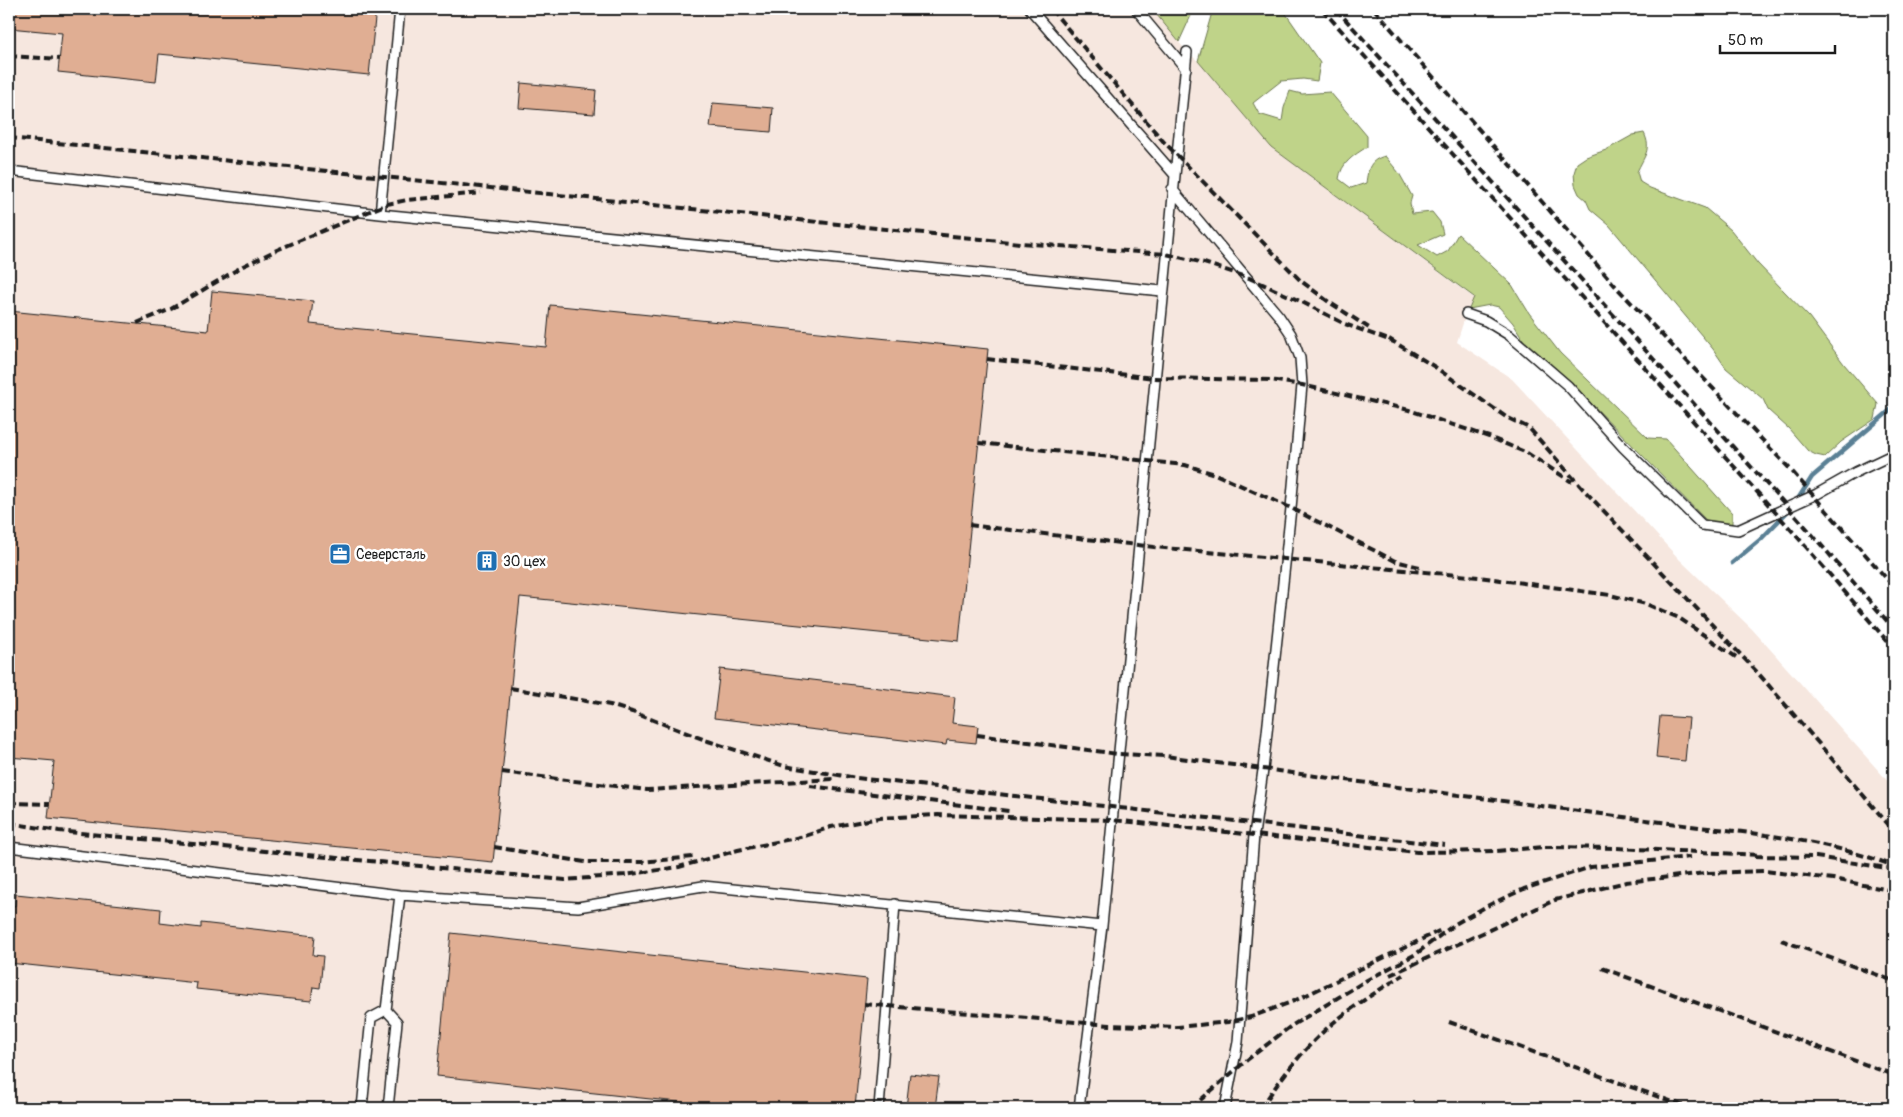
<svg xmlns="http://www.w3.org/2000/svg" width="1903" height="1117" font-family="Pangolin,sans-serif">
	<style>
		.built { fill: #f6e7df }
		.green { fill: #bfd389; stroke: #6e7852 }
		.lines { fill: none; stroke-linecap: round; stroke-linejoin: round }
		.stream { stroke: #5a8095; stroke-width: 4.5 }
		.building { fill: #e0ae93; stroke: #1c1c1c }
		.lane-casing { stroke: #1c1c1c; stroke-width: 12 }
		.lane { stroke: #fff; stroke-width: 9 }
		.rail { stroke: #1c1c1c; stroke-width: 4; stroke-dasharray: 8 4; stroke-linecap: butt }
		.labels { text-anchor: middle; stroke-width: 5; stroke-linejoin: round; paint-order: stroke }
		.poi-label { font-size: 14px; fill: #1c1c1c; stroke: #fff; text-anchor: start }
	</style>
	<rect width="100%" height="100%" fill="#fff"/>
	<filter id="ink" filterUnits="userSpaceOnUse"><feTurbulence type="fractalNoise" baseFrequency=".02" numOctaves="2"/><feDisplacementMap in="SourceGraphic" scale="10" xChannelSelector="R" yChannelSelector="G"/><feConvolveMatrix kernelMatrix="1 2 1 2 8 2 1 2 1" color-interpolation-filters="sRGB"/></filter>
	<g filter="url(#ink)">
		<path class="built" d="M9,9h1143l35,43 11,9 73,86 203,151 -8,16 -9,28 55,37 168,181 72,69 142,159v320h-1885z"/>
		<path class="green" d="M1152,9h42l-15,33z
			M1213,9h64l7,2 36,52 -3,18 -14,-2 -22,2 -28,22 6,11 23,7 2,-13 6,-17 12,3 28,-2 37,44v11c-13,8 -26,16 -28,32l12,9 15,-5c2,-15 4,-23 19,-27l14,17 13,23 -2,7 2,11 20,-2 8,10 3,12 -25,11 19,12 11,-6 10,-17 54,51 17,28 31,40 88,85 18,1 66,74v11l-7,2 -15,-2 -138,-140 -45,-38 -14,-23 -14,-16 -9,-2 -21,4 5,-12 -203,-150 -73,-86z
			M1644,133c8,17 0,23 -7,39l3,10 10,6 55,20 26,22 27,34 51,53 35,47 34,40 -3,15 -34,23 -16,15 -9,-2 -8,-4 -19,-22 -21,-19 -5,-11 -37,-31 -13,-19 -104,-124 -19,-16 -4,-9 -7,-6 -4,-9 -1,-12 3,-10 9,-6 20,-7 27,-15z"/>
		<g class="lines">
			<path class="stream" d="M1796,502l16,-25 82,-70
				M1732,563l29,-24 30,-31"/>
		</g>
		<path class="building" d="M9,9h367l-7,66 -210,-21 -3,28 -98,-10 4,-39 -53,-5z
			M521,83l75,7 -2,24 -75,-6z
			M713,103l60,5 -2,24 -61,-5z
			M212,291l101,10 -3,23 236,23 4,-42 438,44 -29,292 -439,-44 -27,265 -445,-44 6,-57 -45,-4v-446l199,20z
			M720,669l235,28 -3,26 26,3 -2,17 -29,-3 -1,5 -232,-27z
			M1660,716l29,2 -4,43 -29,-3z
			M16,894l145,15 -1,14 41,5v-5l114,13 -2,19 10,1 -3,32 -7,-1 -2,14 -115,-12 1,-6 -188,-20v-58l6,1z
			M451,933l416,46 -12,129h-121l-297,-32z
			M910,1074l29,3 -4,31h-29z"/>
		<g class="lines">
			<g class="lane-casing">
				<path id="lane" d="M1030,9l144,165
					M1136,9l50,60
					M9,171l371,43 782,77
					M1172,189l107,127 12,18 9,24 2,27 -11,123 -28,262 -9,65 -16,207 -13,66
					M380,214l20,-205
					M1466,314l20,7 23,14 59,51 55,61 79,78 36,5 79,-36 39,-22 38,-18
					M9,847l391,48 178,12 125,-21 399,40
					M362,1108l9,-90 15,-8
					M388,1108l9,-86 -11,-12 14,-115
					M879,1108l16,-204
					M1079,1108l23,-182 85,-874"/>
			</g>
			<use href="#lane" class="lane"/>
			<path class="rail" d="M1051,9l112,132 138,140 28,21 40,26
				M1322,9l472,524 100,116
				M1336,9l467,515 91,105
				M1374,9l244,280 172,180 104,118
				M9,56l51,3
				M9,138l1011,105 146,11 38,9 43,14 53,24 45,23 49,18
				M137,323l34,-14 72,-43 36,-17 108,-45 20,-4 74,-7
				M1389,339l46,28 71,50 23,11 54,61 175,184 136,158
				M987,359l167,19 116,2 32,5 107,25 80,27 38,16 45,29
				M979,443l206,22 30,9 76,34 104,53 25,6
				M969,525l185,22 325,30 131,18 36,9 33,14 57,39
				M510,688l100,17 22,7 76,29 76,25 73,12 588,67
				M977,735l141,19 47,2 534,71c67,7 132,15 195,39
				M502,772l145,18 187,-11
				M810,786l199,25
				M9,803l41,1
				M9,823l50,8 506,49 60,-5 54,-8 59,-17 67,-14 26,-9 48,-9 59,-3 174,5 305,32 79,-1 49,-4 71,1 145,7
				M494,847l91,15h57l51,-5
				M1755,856l61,1 71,11
				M1781,940l113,41
				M1602,968l292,107
				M1390,975l165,-75 71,-18 80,-9 58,-2 69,8 61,12
				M864,1004l246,21 68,2 50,-5 23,-5 43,-16 147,-71
				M1449,1022l241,86
				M1191,1108l56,-48 44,-34 76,-46 49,-26 39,-30 34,-19 35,-16 67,-22 99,-10
				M1261,1108c21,-32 50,-69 81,-92 20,-15 40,-28 61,-41"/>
		</g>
	</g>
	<defs>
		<g id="office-square" transform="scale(1.125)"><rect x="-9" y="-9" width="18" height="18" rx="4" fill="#1f6fb2" stroke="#fff"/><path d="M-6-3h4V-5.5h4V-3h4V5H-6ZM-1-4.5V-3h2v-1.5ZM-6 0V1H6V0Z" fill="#fff"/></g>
		<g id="building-square" transform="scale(1.125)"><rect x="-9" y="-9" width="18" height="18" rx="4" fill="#1f6fb2" stroke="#fff"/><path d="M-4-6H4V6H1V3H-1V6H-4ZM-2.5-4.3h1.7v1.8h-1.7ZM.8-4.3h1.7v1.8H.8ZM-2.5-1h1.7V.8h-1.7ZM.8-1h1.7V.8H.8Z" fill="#fff"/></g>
	</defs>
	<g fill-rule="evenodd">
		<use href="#office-square" x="340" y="554"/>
		<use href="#building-square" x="487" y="561"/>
	</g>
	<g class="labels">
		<g class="poi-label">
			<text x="356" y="559">Северсталь</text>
			<text x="503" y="566">30 цех</text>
		</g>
	</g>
	<rect width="1903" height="1117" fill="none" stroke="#fff" stroke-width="30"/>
	<rect x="15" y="15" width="1873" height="1087" fill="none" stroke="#1c1c1c" stroke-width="2" filter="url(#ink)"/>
	<path d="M1720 45v8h115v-8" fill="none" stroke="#1c1c1c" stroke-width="2.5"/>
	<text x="1728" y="45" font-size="15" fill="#1c1c1c" stroke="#ffffff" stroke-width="4" paint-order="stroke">50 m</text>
</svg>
